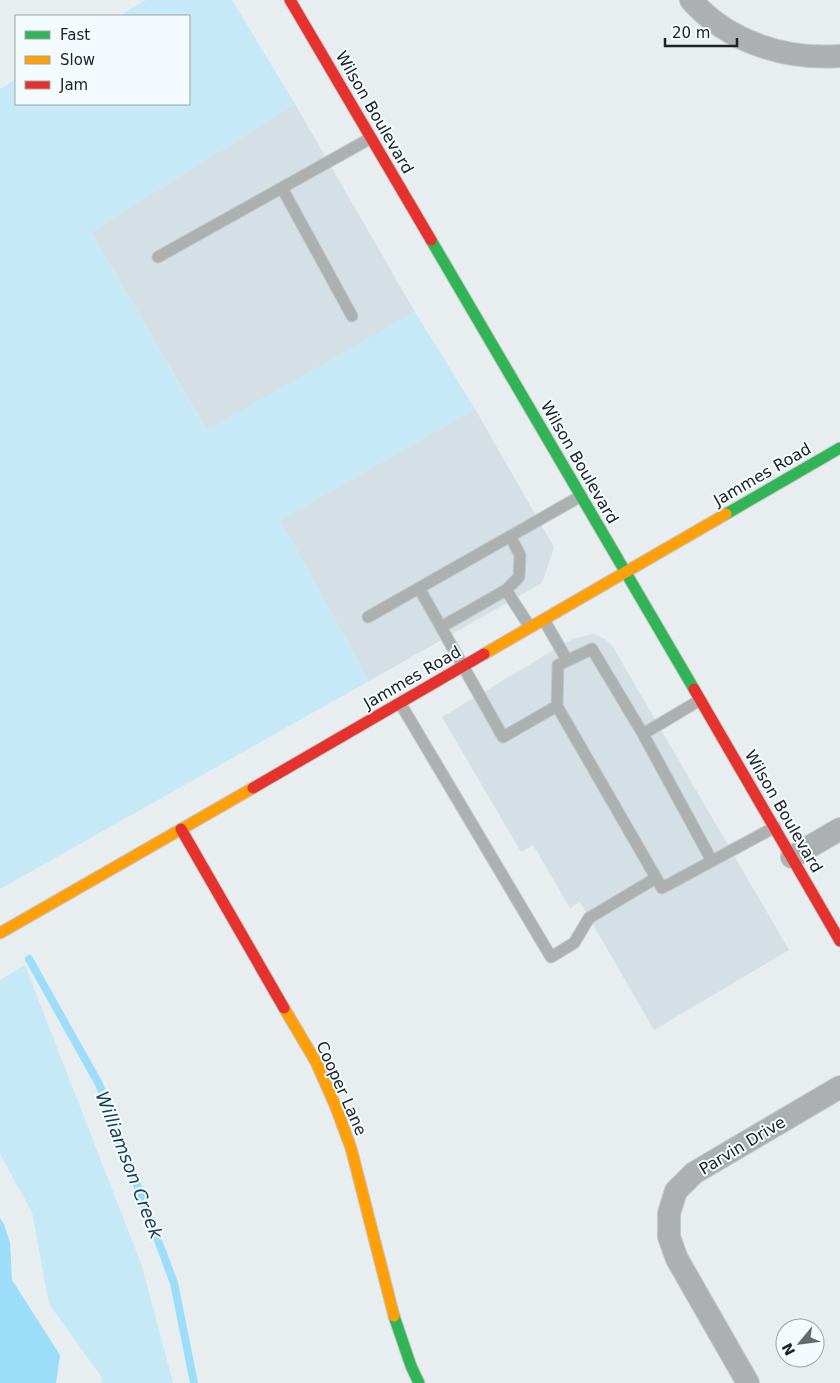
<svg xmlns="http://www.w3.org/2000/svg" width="840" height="1383" font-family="'DejaVu Sans',sans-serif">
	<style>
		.built { fill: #d4e0e5 }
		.green { fill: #c6e9f7 }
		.water { fill: #9cdefa }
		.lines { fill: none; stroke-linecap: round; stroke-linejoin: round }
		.stream { stroke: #9cdefa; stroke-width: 8 }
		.lane-casing { stroke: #c5c8ca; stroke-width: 13 }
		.street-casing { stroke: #c5c8ca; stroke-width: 24 }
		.fast-casing { stroke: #c5c8ca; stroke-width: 13 }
		.slow-casing { stroke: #c5c8ca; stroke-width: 13 }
		.jam-casing { stroke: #c5c8ca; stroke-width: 13 }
		.lane { stroke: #adb0b0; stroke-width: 11 }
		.street { stroke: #adb0b0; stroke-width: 22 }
		.fast { stroke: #30b455; stroke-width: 11 }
		.slow { stroke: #ff9f0a; stroke-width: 11 }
		.jam { stroke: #e5322d; stroke-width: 11 }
		.labels { text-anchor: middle; stroke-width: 4; stroke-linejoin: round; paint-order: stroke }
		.street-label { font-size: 16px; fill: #202325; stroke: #f3fbfe }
		.water-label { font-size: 18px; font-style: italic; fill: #174150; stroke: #f3fbfe }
	</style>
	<rect width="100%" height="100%" fill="#e8edef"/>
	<path class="built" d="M295,104l120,208 -208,119 -116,-199z
		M475,409l79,138 -12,36 -173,98 -89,-161z
		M593,634l12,5 8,8 176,303 -135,80 -74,-128 -10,6 -37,-63 -12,7 -79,-135 130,-78z"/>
	<path class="green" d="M146,0h86l63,104 -204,128 115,198 209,-118 60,97 -195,111 89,161 -369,208v-800l16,-10v25h173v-88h-70z
		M25,965l117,301 31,117h-71l1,-4 -54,-75 -17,-92 -32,-58v-174z"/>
	<path class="water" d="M0,1218l4,6 6,19 2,37 48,75 -4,28h-56z"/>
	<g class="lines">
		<path class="stream" d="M29,959l70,125 75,199 20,100"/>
		<g class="lane-casing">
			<path id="lane" d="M282,188l70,128
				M158,257l213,-119
				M419,588l84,149 54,-31 105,182 113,-61
				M506,590l13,-13 1,-22 -10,-19
				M368,617l213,-121
				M544,620l23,40
				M441,627l65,-37 24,37
				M400,703l151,254 23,-14 15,-25 67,-40
				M557,706l1,-41 34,-16 51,85 69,127
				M643,734l57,-34"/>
		</g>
		<g class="street-casing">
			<path id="street" d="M691,0c37,42 94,60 149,56
				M792,857l48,-28
				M748,1383l-71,-124 -8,-22v-24l7,-22 18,-18 146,-86"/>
		</g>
		<g class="fast-casing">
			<path id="fast" d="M431,240l263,449
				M726,514l114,-66
				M394,1316l17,50 8,17"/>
		</g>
		<g class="slow-casing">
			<path id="slow" d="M484,654l242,-140
				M0,933l253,-145
				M284,1008l32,54 19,43 16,43 43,168"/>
		</g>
		<g class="jam-casing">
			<path id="jam" d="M290,0l141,240
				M694,689l146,252
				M253,788l231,-134
				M181,829l103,179"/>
		</g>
		<use href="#lane" class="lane"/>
		<use href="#street" class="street"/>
		<use href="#fast" class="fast"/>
		<use href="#slow" class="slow"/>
		<use href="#jam" class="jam"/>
	</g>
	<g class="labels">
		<g class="street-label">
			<text transform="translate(375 112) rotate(60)" y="6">Wilson Boulevard</text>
			<text transform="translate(580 462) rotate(60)" y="6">Wilson Boulevard</text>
			<text transform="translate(762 474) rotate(-30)" y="6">Jammes Road</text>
			<text transform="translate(412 677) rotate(-30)" y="6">Jammes Road</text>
			<text transform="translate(784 811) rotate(60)" y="6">Wilson Boulevard</text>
			<text transform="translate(342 1088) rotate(66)" y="6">Cooper Lane</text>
			<text transform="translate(742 1145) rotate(-31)" y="6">Parvin Drive</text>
		</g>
		<g class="water-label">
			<text transform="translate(129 1165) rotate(69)" y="6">Williamson Creek</text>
		</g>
	</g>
	<rect x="15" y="15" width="175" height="90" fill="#f3fbfe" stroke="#9fa5a7"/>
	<rect x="25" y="31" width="25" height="8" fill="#30b455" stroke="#9fa5a7"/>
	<text x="60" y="40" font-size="15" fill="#202325">Fast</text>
	<rect x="25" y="56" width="25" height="8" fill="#ff9f0a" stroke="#9fa5a7"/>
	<text x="60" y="65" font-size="15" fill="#202325">Slow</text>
	<rect x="25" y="81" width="25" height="8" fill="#e5322d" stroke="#9fa5a7"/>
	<text x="60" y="90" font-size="15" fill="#202325">Jam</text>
	<g transform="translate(800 1343) rotate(241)"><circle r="24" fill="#f3fbfe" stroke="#9fa5a7"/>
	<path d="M0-4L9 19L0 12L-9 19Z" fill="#666a6c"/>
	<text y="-8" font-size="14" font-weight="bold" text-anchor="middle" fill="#202325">N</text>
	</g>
	<path d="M665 38v8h72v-8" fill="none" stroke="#202325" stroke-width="2.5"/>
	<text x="672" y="38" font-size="15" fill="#202325" stroke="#f3fbfe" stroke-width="4" paint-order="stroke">20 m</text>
</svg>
